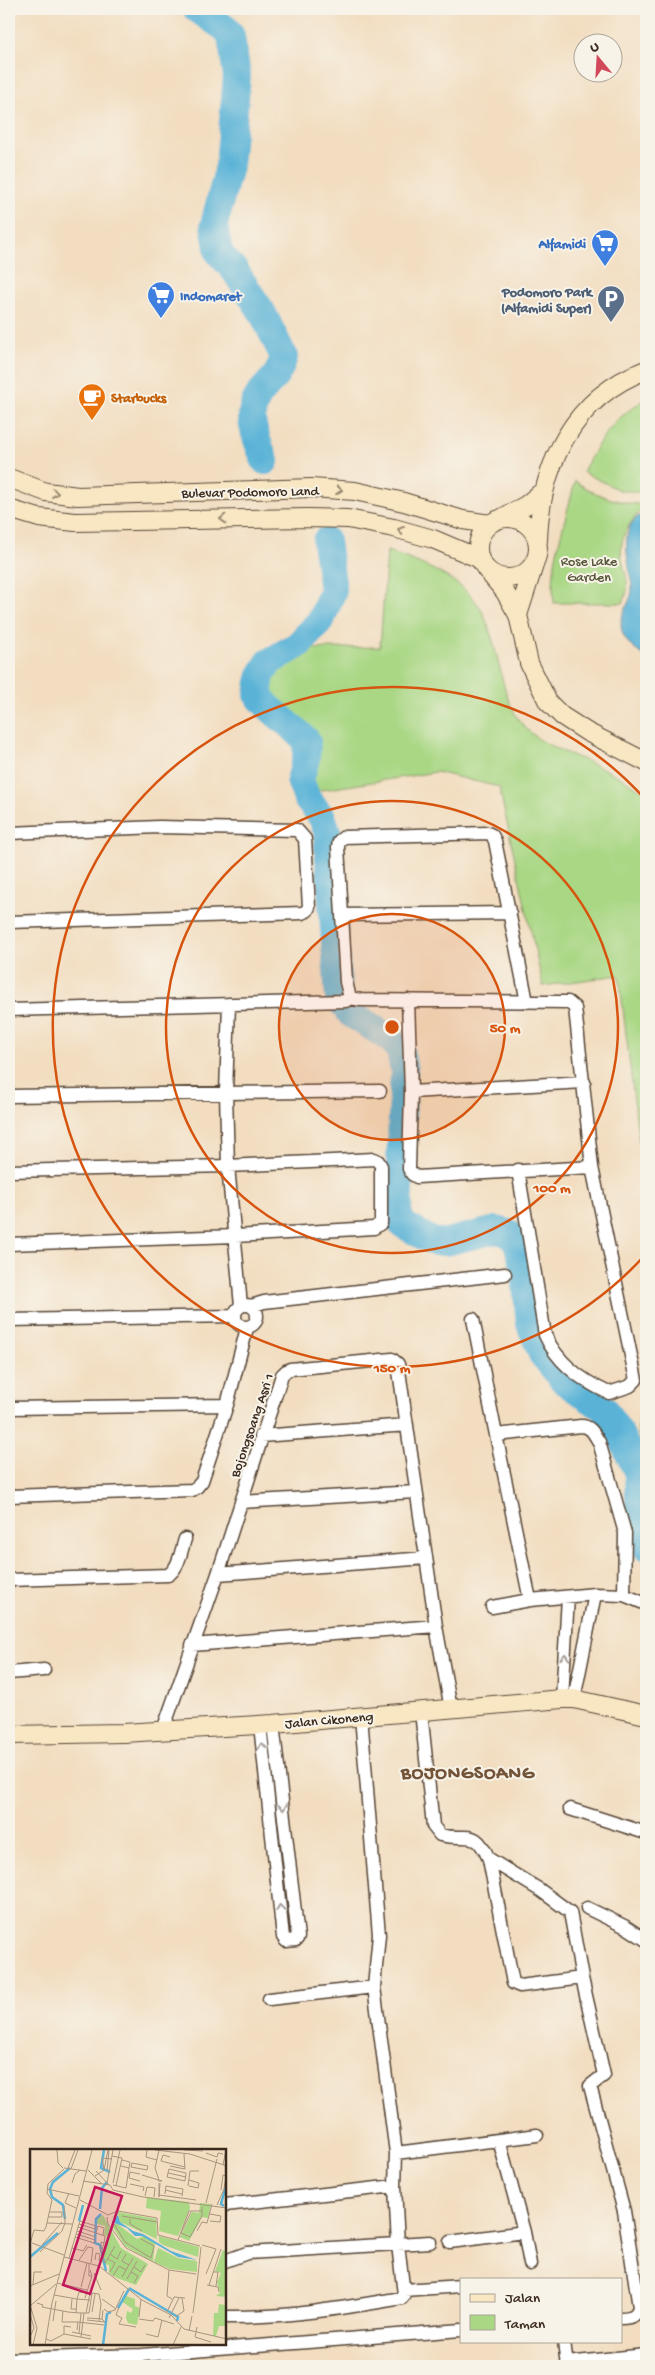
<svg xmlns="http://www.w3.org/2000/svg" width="655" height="2375" font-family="'Gochi Hand',sans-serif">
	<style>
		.green { fill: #a9d784; stroke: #728051 }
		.water { fill: #5ab3d7; stroke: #4a6e7a }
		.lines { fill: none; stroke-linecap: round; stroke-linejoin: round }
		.river { stroke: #5ab3d7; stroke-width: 28 }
		.street-casing { stroke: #564536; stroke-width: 15 }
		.secondary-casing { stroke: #564536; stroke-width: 20 }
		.street { stroke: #fff; stroke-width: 12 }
		.secondary { stroke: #f9e7c3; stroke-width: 18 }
		.oneway { stroke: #9a8870 }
		.oneway2 { stroke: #a79f9a }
		.ring { fill: none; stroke: #d7540e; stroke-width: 2.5 }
		.labels { text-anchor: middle; stroke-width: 4; stroke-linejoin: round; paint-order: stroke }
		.shop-label { font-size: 14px; font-weight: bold; fill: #366cbe; stroke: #f7f3e8; text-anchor: end }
		.service-label { font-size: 14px; font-weight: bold; fill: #4e5e75; stroke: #f7f3e8; text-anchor: end }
		.food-label { font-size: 14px; font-weight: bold; fill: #c56008; stroke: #f7f3e8; text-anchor: start }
		.street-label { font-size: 14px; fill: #3b2a1e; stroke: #f7f3e8 }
		.park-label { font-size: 14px; fill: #565538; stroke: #f7f3e8 }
		.district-label { font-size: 19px; font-weight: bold; letter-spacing: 1px; fill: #745438; stroke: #f7f3e8 }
		.inset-river { fill: none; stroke: #5ab3d7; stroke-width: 2.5 }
		.inset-road { fill: none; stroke: #a9957f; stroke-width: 1 }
		.view { fill: #c2185b; fill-opacity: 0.15; stroke: #c2185b; stroke-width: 2.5 }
		.inset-edge { fill: none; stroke: #3b2a1e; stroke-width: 2.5 }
		.centre { fill: #d7540e; stroke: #f7f3e8; stroke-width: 2.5 }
		.ring-label { font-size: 15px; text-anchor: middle; font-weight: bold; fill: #d7540e; stroke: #f7f3e8; stroke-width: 4; stroke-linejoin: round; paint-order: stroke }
	</style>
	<rect width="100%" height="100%" fill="#f7f3e8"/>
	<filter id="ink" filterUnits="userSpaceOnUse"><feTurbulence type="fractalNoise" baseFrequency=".02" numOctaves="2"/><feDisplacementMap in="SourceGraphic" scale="10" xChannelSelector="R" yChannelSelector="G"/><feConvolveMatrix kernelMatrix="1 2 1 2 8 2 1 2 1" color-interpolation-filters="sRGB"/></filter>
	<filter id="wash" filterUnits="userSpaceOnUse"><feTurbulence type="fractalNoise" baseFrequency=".0096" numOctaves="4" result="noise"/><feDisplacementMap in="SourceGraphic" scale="20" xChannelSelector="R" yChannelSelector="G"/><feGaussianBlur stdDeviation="1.12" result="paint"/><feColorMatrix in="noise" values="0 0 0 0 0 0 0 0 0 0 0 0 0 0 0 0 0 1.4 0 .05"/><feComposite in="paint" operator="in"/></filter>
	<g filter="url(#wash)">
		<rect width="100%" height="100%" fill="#f2ddc0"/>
		<path class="green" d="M646,399v94l-27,-3 -36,-18c16,-32 31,-55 63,-73z
			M575,481c22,16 45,22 71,24 -15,15 -28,32 -24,55 4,18 9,25 1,43h-69c-5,-42 12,-82 21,-122z
			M387,551c33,12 77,27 95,60 9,18 13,39 18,58 4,18 10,42 23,56 18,21 46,28 70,39 18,8 37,18 53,29v348l-7,1 -20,-167 -76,11 -44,-199 -63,-15 -121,19 -2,9c-2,-5 -5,-10 -6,-14 -5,-16 11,-28 4,-49 -8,-23 -39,-20 -49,-51l6,-13 16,-15 16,-9 80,-2z
			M646,1143v45l-5,-44z
			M643,1403h3v52c-10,-19 -11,-32 -3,-52z"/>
		<path class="water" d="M646,512v145c-13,-7 -29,-22 -24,-39 2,-10 10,-19 10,-29 -1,-24 -18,-64 14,-77z"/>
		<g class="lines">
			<path class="river" d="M197,9l29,20 5,7 6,40 -8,90 -15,59 5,28 16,18 27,41 22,45c-7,20 -7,17 -20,32 -22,24 -9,45 1,72
				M326,541l7,49 -12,30 -23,25 -29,17 -8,13 -3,20c13,18 33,29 49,46l-1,18 -6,21 7,19 15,18 5,14 12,168 12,15 41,26 8,11 4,20 -6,141 4,12 32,18h12l50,-12 13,3 8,10 7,22 6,59 12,30 23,28 38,26 16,24 19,41 2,53 6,21"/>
		</g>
	</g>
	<g filter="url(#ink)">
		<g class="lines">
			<g class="street-casing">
				<path id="street" d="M9,833l150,-6 138,3 8,9 4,68 -2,4 -5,2 -293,9
					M343,915l167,-2
					M350,998l-4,-16 -8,-135 1,-6 5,-4 144,-4 4,2 3,6 32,161
					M229,1004l-3,89 2,73 13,140
					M9,1010l337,-9 4,-3 11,2 207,2 7,6 17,159 -175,10 -5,-3 -3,-5 2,-77 -3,-92
					M411,1092l173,-10
					M9,1096l371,-5
					M518,1170l27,165c12,27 37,46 64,58l21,-7 6,-6 -44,-213
					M9,1171l219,-5 146,-7 4,2 3,5v57l-7,5 -139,8 -226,8
					M235 1316a11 11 0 1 1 22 0a11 11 0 1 1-22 0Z
					M251,1306l13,-4 241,-28
					M473,1319l23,116
					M9,1320l225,-4
					M9,1408l218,-3
					M261,1436l146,-11
					M9,1496l183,-6 5,-3 5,-6 25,-76 20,-77
					M241,1502l175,-10
					M218,1574l208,-16
					M9,1580l159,-5c11,-7 13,-24 17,-36
					M530,1600l-34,-165 85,-9c10,0 13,8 18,16l26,91 -1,62
					M492,1607l38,-7 65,-6 29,1 22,9
					M192,1645l244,-19
					M9,1673l35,-3
					M562,1699l6,-102
					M574,1699l21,-105
					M421,1711l12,115 7,9c28,7 34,-9 49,24l24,124 7,3 62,-8 -12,-66 -30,-22 -51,-31
					M260,1725l23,212 3,4 10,-1 2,-3 -25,-213
					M163,1730l55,-156 64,-199 4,-4 4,-2 102,-10 6,5 38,262 15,83
					M570,1809l76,24
					M587,1908l39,19 20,13
					M582,1978l22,97 -14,11 34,125 15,96c-2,9 -9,11 -18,11
					M269,1999l105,-12
					M396,2153l141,-18
					M225,2205l170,-19
					M524,2232l6,32
					M450,2242l74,-10 -25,-92
					M225,2261l22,-8 183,-11
					M404,2290l57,-4
					M225,2317c59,1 119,-9 177,-19l2,-4 -6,-49 -3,-59 1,-33 -22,-166 5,-52 -18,-219
					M564,2341l3,25
					M9,2359l133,-4 319,-25
					M566,2363l70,-7
					M638,2366l-2,-10 10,-1"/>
			</g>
			<g class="secondary-casing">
				<path id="secondary" d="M9,478l37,14 32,4 233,-8 44,3 49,11 59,18 27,4
					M9,509l30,9 36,4 233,-4 40,1 46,9 39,11 47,20
					M478 548a30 30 0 1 1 60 0a30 30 0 1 1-60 0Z
					M502,518l24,-13 17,-14
					M538,541c2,-74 35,-144 108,-171
					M485,568l20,24 13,23 11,48 19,39 14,14 25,16 59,30
					M518,615l16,-50
					M9,1735l114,-2 150,-9 289,-25h12l72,16"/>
			</g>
			<use href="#street" class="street"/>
			<use href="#secondary" class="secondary"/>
		</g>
		<defs><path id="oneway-chevron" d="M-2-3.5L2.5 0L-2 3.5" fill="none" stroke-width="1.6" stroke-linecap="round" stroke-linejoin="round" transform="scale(1.25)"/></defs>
		<g class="oneway">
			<use href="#oneway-chevron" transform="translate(339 490) rotate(5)"/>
			<use href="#oneway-chevron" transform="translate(55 493) rotate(7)"/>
			<use href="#oneway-chevron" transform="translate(223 519) rotate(179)"/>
			<use href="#oneway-chevron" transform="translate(401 530) rotate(-164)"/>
		</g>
		<g class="oneway2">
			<use href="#oneway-chevron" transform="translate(565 1657) rotate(-87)"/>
			<use href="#oneway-chevron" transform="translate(262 1746) rotate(-96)"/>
			<use href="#oneway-chevron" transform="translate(283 1807) rotate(83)"/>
			<use href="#oneway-chevron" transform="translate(280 1908) rotate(-96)"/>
		</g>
	</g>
	<circle cx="392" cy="1027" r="113" fill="#d7540e" fill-opacity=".12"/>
	<g class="ring">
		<circle cx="392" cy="1027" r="113"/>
		<circle cx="392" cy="1027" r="226"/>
		<path d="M645 1255A340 340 0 1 1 645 799"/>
	</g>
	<defs>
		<g id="supermarket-pin" transform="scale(1.4375)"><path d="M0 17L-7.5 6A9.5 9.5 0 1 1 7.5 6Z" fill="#3f7fe0" stroke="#f7f3e8"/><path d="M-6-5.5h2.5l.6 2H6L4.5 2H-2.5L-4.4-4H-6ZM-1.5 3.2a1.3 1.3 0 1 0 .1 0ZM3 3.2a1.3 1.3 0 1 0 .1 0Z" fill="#fff"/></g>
		<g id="parking-pin" transform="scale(1.4375)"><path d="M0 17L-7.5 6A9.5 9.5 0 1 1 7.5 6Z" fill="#5c6f8a" stroke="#f7f3e8"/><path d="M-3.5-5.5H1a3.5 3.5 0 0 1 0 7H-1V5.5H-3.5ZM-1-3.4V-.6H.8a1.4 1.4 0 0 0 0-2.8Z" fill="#fff"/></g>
		<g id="cafe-pin" transform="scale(1.4375)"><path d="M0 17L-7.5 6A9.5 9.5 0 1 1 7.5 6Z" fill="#e8710a" stroke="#f7f3e8"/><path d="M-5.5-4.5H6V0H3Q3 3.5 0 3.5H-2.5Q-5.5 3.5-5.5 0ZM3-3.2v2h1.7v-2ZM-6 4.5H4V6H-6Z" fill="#fff"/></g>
	</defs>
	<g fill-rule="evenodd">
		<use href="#supermarket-pin" x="605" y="243"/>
		<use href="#supermarket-pin" x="161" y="295"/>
		<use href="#parking-pin" x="611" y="299"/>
		<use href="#cafe-pin" x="92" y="397"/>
	</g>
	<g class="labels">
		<g class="shop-label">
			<text x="586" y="248">Alfamidi</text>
			<text x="180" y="300" text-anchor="start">Indomaret</text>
		</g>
		<g class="service-label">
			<text x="592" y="296">Podomoro Park<tspan x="592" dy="16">(Alfamidi Super)</tspan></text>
		</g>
		<g class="food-label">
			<text x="111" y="402">Starbucks</text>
		</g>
		<g class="street-label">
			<text transform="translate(250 491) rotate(-1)" y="5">Bulevar Podomoro Land</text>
			<text transform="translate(251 1425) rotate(-71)" y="5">Bojongsoang Asri 1</text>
			<text transform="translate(329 1719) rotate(-5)" y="5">Jalan Cikoneng</text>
		</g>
		<g class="park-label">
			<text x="589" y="565">Rose Lake<tspan x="589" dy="16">Garden</tspan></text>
		</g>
		<g class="district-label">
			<text x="468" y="1778">BOJONGSOANG</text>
		</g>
	</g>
	<g transform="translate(30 2149)">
		<rect width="196" height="196" fill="#f2ddc0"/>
		<path d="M117,48l42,5 1,6 -12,28 -19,-5 2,-20 -15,-3zM170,54l11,1 -3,14 -6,-1 -13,24 -9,-4 12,-25 7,1zM88,63l38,7 1,20 -37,-17 -2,-8 -8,5zM73,66l18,33 27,16 -12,21 -19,-7 -8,-5v-8l-6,-1 -2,-4 6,-24 -3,-1 1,-9 -8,-2 -1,-5zM86,74l21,16 6,-3 12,7 -2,19 -28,-16 -13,-20zM129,87l40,11 -1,10 -35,-12 -4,-3zM128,99l20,10 19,3v11l-27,-3 -16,-7zM193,101l3,1v46l-10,-1 4,-3 -3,-11 4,-9 -6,-2zM96,147l9,3v7l5,2 -3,17 -9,-2 -2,-5 1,-7 4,2 2,-4 -12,-8zM196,152v25h-7l-3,10h-3l1,-23h4l1,-9 6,1z" fill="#a9d784"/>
		<path d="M88,66l2,7 13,9 10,3 28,17 26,9 -19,-3 -36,-21h-7l-8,-8 -15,-6z" fill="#5ab3d7"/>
		<path class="inset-river" d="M74,1l-3,18 9,4M194,57l-3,-2 5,-18M70,60l2,-21 5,-6M71,65l-5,5 -1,24 5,2 6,26M35,70l-2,-14 -11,-8 -2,-8 3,-7 17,-14M49,72l4,-16M0,108l28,-24M99,139l39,23 10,6 -1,4M88,159l11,-19M73,196l4,-31 4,-2"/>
		<path class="inset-road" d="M27,1l1,13 5,5M117,1l-1,7 11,3M125,1l35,4 37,12M129,1l-4,18 4,12M154,1l19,1M176,4l11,4 1,-4 5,1M82,7l10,2 -6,28M140,8l-7,-2 -2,6 24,6M102,14l16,3 -1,4 -16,-3zM193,16l3,-15M91,17l8,2 1,-6 -8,-2M140,17l15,3 -1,-15M34,19l22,3M38,19l7,-18M41,20l7,-19M74,20l-2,-11 10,1M139,20l17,4 -1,8 -18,-4zM58,21l13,13M66,22l12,13M77,22l2,-21M138,24l18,4M112,26l20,6h-4M65,27l9,-6 4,-20M159,31l10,3 -1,5 -9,-2M53,32l27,4 3,5 30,7 84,11M110,32l-11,-3 1,-6 10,2M42,34l3,-9 5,-4M77,34l6,-33M83,34l7,-33M129,34v14l1,-14M100,35l14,3 -1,4M83,36l13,3 3,-20M158,37l2,-15h9M17,40l32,7M135,41l17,4M39,44l-4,10 11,5M135,45l1,-8 17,3 -1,7M129,46l37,5M115,47l2,-9 8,1 -1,9M50,51l28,15M176,54l11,-44M187,56l7,-16 2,-13 -3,-1 -2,15M34,57l1,17M161,63l-10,21 9,4 12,-21v-9M180,65l11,2 -1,6 -10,-1M78,66l10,-4 39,7 1,17 42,11M92,67l35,6M18,68h14v-5h-12M77,68l1,7 18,24 43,22 27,4M100,70v5l12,7M17,74l25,1M84,75l11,18 26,16 3,-12 -13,-7M48,78l27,9 -1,7 -3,-1v11l3,-10M47,82l19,6M167,82l5,-9 5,1 5,-19M66,84l2,-7 6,2 -1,7M45,88l19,6 1,-3 -19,-6M148,91l11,-29h12M2,94l32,12M78,94l-5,16 2,4 10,-17M0,95l4,-14 10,1 2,-4 6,-27 -5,-7 1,-9 16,-15M12,96l20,-23M172,96l14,4 -10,25M42,99l11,3 4,-6M10,103l22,-21 3,-8M80,105l7,5 4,-8M96,105l-4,7 7,4M34,108l35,9 43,34 29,15 13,14 43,10M39,109l8,-27 1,-4 2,-6 16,5 -1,3 -16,-5M78,110l7,4 -5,9M49,111l9,-13 5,1 -2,15M65,111l1,-7 4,1 -1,7M59,114v13h3l-2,-6M104,118l7,5 4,-7M139,121l-2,26 5,3M101,123l7,4 -4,7M183,123h5l-2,14M64,124l7,17M168,126l3,-28M83,127l6,-10 7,4M92,128l11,-19M97,130l10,-18M27,134l30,7M3,136l1,-13h8M177,136l11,2 1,5M179,136l12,-36M0,137l29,-12M51,138l6,-24M62,144l7,1 2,10 -2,17M24,146l23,4 2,-7 7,1M55,149l7,-22M42,150l-1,10h5M72,150l14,10M7,154l6,2 -1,2 26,5 12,1h9l3,-20h-2l-4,20M0,156l7,23 -4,17M0,157l26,-22M89,158l-3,8 6,3 -3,6 17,3M74,160l4,3 7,-2 9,-19M33,162l-1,11h16M62,163l3,-18M137,163l7,-15 11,1M46,164l1,-14 13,1M163,164l5,-38M0,165l4,14 -4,9M109,168l2,-18M145,168l9,-6 -2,-13M57,169l15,1 1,-9M139,169l10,-20M109,170l14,2 2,-3 19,6M57,171l18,2 -3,-3M23,172l3,-20M167,178l-2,10 16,5M47,181l1,-8 26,3M159,182l3,-15M42,183l19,4M49,184l2,-20M34,185v-8l7,1M116,185l12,3 4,-17M51,188l3,-24M16,190l5,2 13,-7 27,5M15,196l7,-42 40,-153M143,196l8,-18"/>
		<path class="view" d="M65,38l27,9 -32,98 -27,-9z"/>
		<rect width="196" height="196" class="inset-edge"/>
	</g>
	<circle cx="392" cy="1027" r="8" class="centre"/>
	<g class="ring-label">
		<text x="505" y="1032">50 m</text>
		<text x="552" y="1192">100 m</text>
		<text x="392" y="1372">150 m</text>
	</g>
	<rect width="655" height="2375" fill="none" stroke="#f7f3e8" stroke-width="30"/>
	<rect x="460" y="2278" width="162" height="65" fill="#f7f3e8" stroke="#aca397"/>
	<rect x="470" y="2294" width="25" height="8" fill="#f9e7c3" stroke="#aca397"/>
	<text x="505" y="2302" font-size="15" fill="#3b2a1e">Jalan</text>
	<rect x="470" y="2315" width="25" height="15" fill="#a9d784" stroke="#aca397"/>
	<text x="505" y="2328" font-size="15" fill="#3b2a1e">Taman</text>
	<g transform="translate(598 58) rotate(342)"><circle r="24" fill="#f7f3e8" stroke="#aca397"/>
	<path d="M0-4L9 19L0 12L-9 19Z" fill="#d1495b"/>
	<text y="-8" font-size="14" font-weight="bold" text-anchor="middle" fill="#3b2a1e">U</text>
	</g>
</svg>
